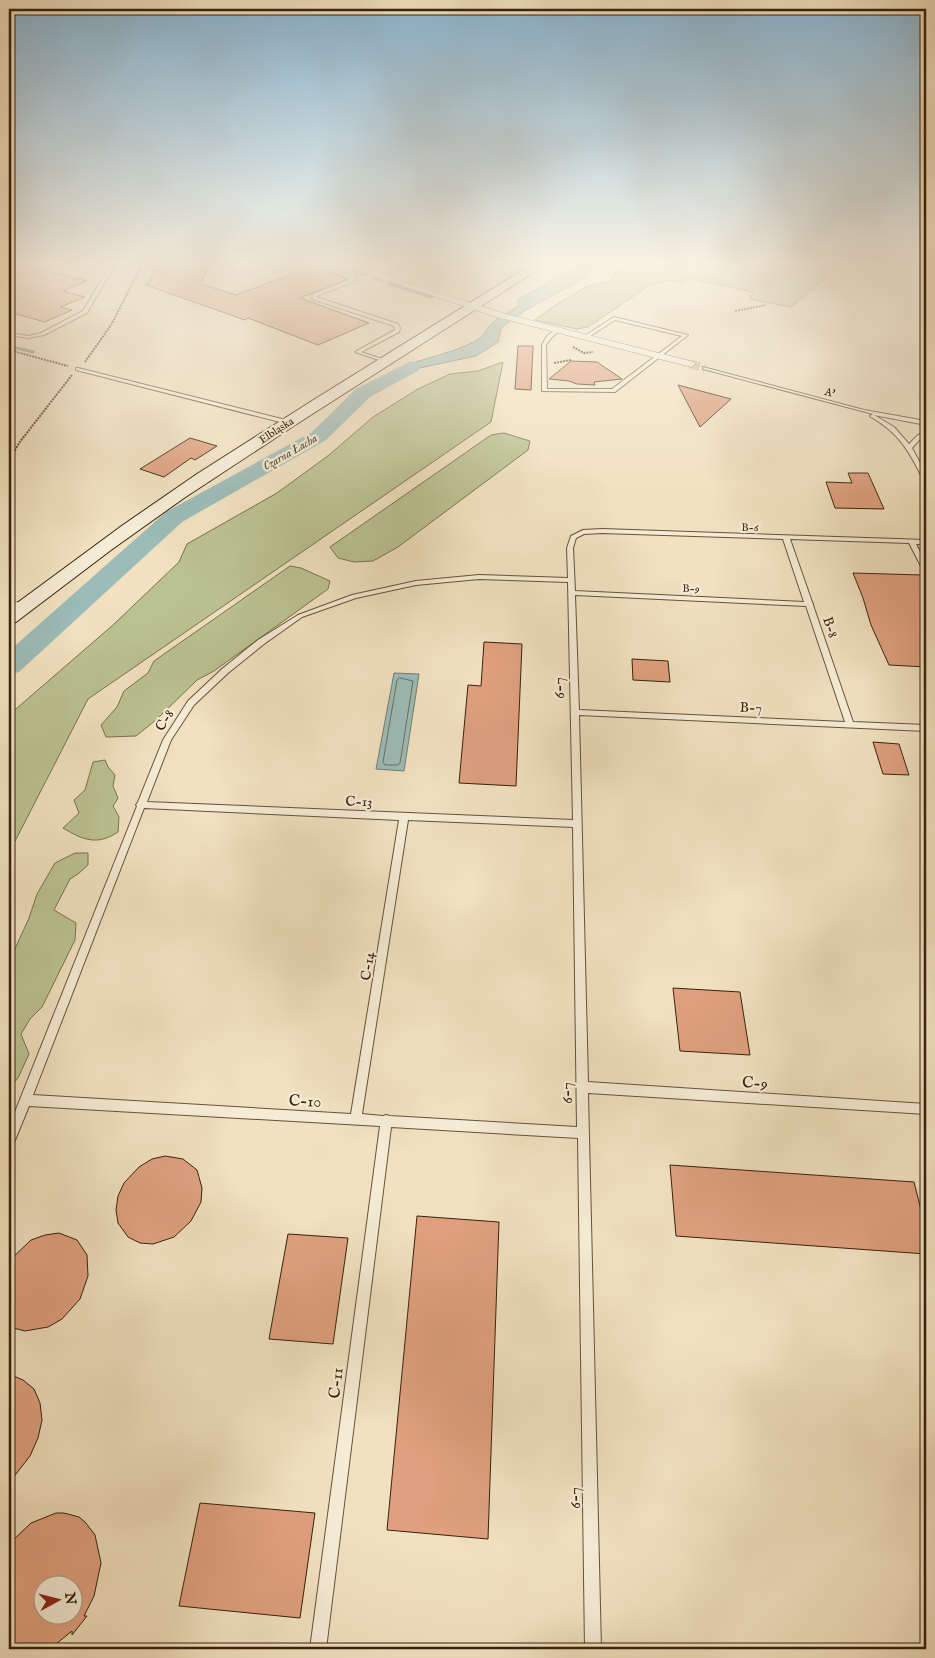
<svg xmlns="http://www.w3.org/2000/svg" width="935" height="1658" font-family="'IM FELL English',serif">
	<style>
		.green { fill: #bbc292; stroke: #79724e }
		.water { fill: #9cbcb8; stroke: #747e73 }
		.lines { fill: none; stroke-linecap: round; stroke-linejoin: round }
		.shore { stroke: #6a6f62; stroke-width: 1 }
		.stream { stroke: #747e73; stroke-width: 3 }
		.canal { fill: #9cbcb8; fill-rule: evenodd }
		.river { fill: #9cbcb8; fill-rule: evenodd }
		.building { fill: #e0a07f; stroke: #37220b; fill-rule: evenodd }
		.minor-tunnel { stroke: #ccbb9c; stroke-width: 9; stroke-dasharray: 9 4.5; stroke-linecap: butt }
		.service-casing { stroke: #665238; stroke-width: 2 }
		.minor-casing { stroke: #665238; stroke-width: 1 }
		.secondary-casing { stroke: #37220b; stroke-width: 2 }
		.path { stroke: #37220b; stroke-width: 2; stroke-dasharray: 2 1; stroke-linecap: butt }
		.service { fill: #f6ecd6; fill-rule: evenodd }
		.minor { fill: #f6ecd6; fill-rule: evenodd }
		.secondary { fill: #f6ecd6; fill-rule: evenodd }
		.labels { text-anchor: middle; stroke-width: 4.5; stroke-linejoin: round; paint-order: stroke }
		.far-street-label { font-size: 11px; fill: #37220b; stroke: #f6ecd6 }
		.far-water-label { font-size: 12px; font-style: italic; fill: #55503f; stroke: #f6ecd6 }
		.street-label { font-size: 14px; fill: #37220b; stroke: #f6ecd6 }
		.near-street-label { font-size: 16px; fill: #37220b; stroke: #f6ecd6 }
	</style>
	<rect width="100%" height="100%" fill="#f1e1c0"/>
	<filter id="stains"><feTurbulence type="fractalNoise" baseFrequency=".004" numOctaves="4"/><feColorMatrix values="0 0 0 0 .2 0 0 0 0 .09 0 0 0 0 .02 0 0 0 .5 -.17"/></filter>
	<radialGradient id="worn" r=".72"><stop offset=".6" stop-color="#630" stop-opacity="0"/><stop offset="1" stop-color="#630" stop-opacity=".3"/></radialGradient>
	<path class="green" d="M628,265h197l-4,3 12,4 -42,35 -41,-8 3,-7 -64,-14 -6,5 -18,-3 -2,2 -13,3 -62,42 -11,2 -42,-9 16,-12 37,-22 23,-5 4,-9z
		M503,362l-12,60 -403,277 -79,154v-138l104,-90 66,-63 8,-18 90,-51 52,-38 44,-38 45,-28 32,-15 28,-3z
		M504,433l26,8 -2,9 -130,97 -25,14 -19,1 -16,-4 -8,-11 161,-112z
		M290,566l11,2 29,13 -2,8 -114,82 -17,9 -41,40 -20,16 -30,1 -5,-12 16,-18 7,-16 24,-18 6,-12z
		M105,760l3,7 7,8 -2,11 5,12 -5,8 6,11 -1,15c-21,14 -35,8 -55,-4l16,-15 -5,-13 11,-10 8,-28z
		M75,853h13v12l-10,9 -8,5 -16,31 22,13 -1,17 -33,67 -12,12 -9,15 8,20 -11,24 -9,10v-126l20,-44 8,-24 18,-31z"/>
	<path class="water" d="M578,265h19l-14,14 -59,32 -23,17 -3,14 -22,14 -66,14 -43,24c25,-37 78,-33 113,-56 4,-3 6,-8 9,-12 8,-8 20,-14 29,-20v-6z
		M394,673l25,1 -15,97 -28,-2z"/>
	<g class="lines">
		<path class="shore" d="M400,678l13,3 -13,82 -2,2h-13l-2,-3 14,-82z"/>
		<path class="stream" d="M332,265l17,6
			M355,272l9,3
			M373,278l9,3
			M390,284l42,13
			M9,346l24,6"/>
		<path class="canal" d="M485,265h11l-13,9h-6v-4z"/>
		<path class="river" d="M411,361l7,2 2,4 -2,4 -48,26 -44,43 -144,82 -163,150 -10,3v-24l157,-139 146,-80 44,-43z"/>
	</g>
	<path class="building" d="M9,265h14l64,16 -24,10 22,6 -25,10 12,3 -27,12 -36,-10z
		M157,265h52l-8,19 35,11 75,-28 5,2 31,10 -47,19 69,25 -51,22 -70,-27 -3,2 -99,-35z
		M518,346h15l-2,44 -16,-1z
		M571,361l26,1 25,17 -28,3 1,3 -18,-1 -8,-3 -20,-2z
		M678,385l53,14 -31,28z
		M190,438l27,8 -22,14 -4,-2 -27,19 -24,-8z
		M848,473h20l16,36 -49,-1 -9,-26 26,1z
		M853,573l69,2 4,10v82l-37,-2 -18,-40 -8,-27z
		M484,642l38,2 -6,142 -57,-3 9,-98 13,1z
		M632,659l36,2 2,21 -37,-2z
		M873,742l26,2 10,31 -26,-1z
		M673,988l67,4 10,63 -70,-4z
		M165,1156l18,3 14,11 5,18 -1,14 -10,19 -17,16 -21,7 -13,-1 -12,-6 -10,-14 -2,-13 2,-14 6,-13 15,-16 13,-8z
		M670,1165l244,17 12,48v24l-250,-18z
		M417,1216l82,6 -11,317 -101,-9z
		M59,1233l18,7 10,15 1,21 -8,23 -18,20 -14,8 -23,4 -16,-4v-66l22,-21 14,-5z
		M288,1234l60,4 -15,106 -64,-5z
		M9,1374l14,6 11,9 6,14 2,17 -4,18 -8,18 -21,27z
		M200,1503l115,10 -15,105 -121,-12z
		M56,1513h8l15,4 6,5 10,13 6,28 -7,33 -10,20h3l-15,19v-4l-21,17 -42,1v-105l22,-21zM42,1586h30v30h-30z"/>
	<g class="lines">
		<path class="minor-tunnel" d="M691,364l14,4"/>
		<g class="service-casing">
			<path id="service" d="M113,265h5l-10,11 -21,37 -43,22 -16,3 -19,-3v-2l19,3 13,-3 42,-22 21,-36z
				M221,265h6l20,8 19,-8h6l-25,10z
				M313,265h7l36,13 -1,3 -38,15 -1,1 82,27 2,4 -1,4 -38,20 27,9v2l-33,-11 40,-22 -1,-4 -82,-27 1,-5 39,-15z
				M408,265h7l-37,12 -3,-1z
				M614,317l74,18 -73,57 -73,-1v-46l5,-9 9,-7 4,1 -9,8 -5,7 1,44h65l70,-53 -67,-16 -28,18 -4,-1z
				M703,367l161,43 62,11v4l-52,-10 20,12 15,17 9,-9 8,-3v4l-4,1 -10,11 14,26v7l-3,-2c-14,-28 -24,-46 -52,-62l-1,-1 3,-2 -170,-45z
				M78,368l212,53 1,1 -3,2 -212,-54v-2z
				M602,529l324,11v4h-10l10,20v8l-3,-2 -14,-27 -119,-4 22,63 1,2v1l40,117 73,3v6l-347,-16 9,367 338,22v10l-338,-21 13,556h-16l-7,-511 -187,-11 -65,522h-16l70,-523 -351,-20 -16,39 -4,2v-20l128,-321 -1,-1 2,-3 25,-62 25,-39 34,-32 36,-29 40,-25 54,-20 64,-14 63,-6 89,3 -1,-30 4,-12 12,-6zM602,533l181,6 21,63 -229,-11 -2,-43 3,-10 8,-4zM479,579l89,3 5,238 -426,-18 24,-62 23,-35 34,-32 36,-29 38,-27 54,-19 60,-13zM575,595l231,11 39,116 -266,-12zM144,808l255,12 -48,294 -318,-19zM408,820l165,7 4,300 -187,-11 -4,-1 -3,1 -21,-2z"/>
		</g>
		<g class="minor-casing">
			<path id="minor" d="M340,265h13l149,48 192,49 2,2 -5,3 -195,-50z
				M9,600l18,5 2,3 -7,4 -13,-4z"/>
		</g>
		<g class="secondary-casing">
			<path id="secondary" d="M531,265h14l-253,162 -108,71 -73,52 -95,72 -7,2v-15l114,-84 74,-51 126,-80z"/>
		</g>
		<path class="path" d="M735,311l31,-6
			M573,347l11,6 9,-1
			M9,350l59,16
			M85,362l26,-37 31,-60
			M554,363l17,-3
			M9,461l10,-18 53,-68"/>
		<use href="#service" class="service"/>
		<use href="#minor" class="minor"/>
		<use href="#secondary" class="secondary"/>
	</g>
	<linearGradient id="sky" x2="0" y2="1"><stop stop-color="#89b7d5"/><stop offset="0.53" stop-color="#f9f2e3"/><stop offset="1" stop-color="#f9f2e3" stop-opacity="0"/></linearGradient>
	<rect width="935" height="497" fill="url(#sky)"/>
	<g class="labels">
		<g class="far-street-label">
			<text transform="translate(830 392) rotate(15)" y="4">A'</text>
			<text transform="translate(276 430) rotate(-33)" y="4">Elbląska</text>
			<text transform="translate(750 527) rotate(2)" y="4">B-6</text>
			<text transform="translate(691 588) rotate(2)" y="4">B-9</text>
		</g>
		<g class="far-water-label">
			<text transform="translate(290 452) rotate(-30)" y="4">Czarna Łacha</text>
		</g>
		<g class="street-label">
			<text transform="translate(831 627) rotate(72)" y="5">B-8</text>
			<text transform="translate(751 707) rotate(3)" y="5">B-7</text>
			<text transform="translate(164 720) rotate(-57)" y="5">C-8</text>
			<text transform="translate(359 801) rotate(2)" y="5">C-13</text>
			<text transform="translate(367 966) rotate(-81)" y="5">C-14</text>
		</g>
		<g class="near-street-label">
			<text transform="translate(558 688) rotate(-91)" y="6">6-7</text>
			<text transform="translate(755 1082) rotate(4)" y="6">C-9</text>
			<text transform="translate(566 1093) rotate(-91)" y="6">6-7</text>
			<text transform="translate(305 1100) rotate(3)" y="6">C-10</text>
			<text transform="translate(335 1383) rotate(-83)" y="6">C-11</text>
			<text transform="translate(574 1498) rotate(-91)" y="6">6-7</text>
		</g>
	</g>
	<rect width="935" height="1658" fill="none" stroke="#f1e1c0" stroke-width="30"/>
	<rect x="10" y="10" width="915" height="1638" fill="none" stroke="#37220b" stroke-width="2.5"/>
	<rect x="15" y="15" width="905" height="1628" fill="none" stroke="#37220b"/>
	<g transform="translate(58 1600) rotate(83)"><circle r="24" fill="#f6ecd6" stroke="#aa9b85"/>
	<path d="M0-4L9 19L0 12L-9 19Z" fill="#8f2418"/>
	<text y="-8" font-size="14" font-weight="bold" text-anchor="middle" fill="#37220b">N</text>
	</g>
	<rect width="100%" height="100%" filter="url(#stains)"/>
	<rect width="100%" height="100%" fill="url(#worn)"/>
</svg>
